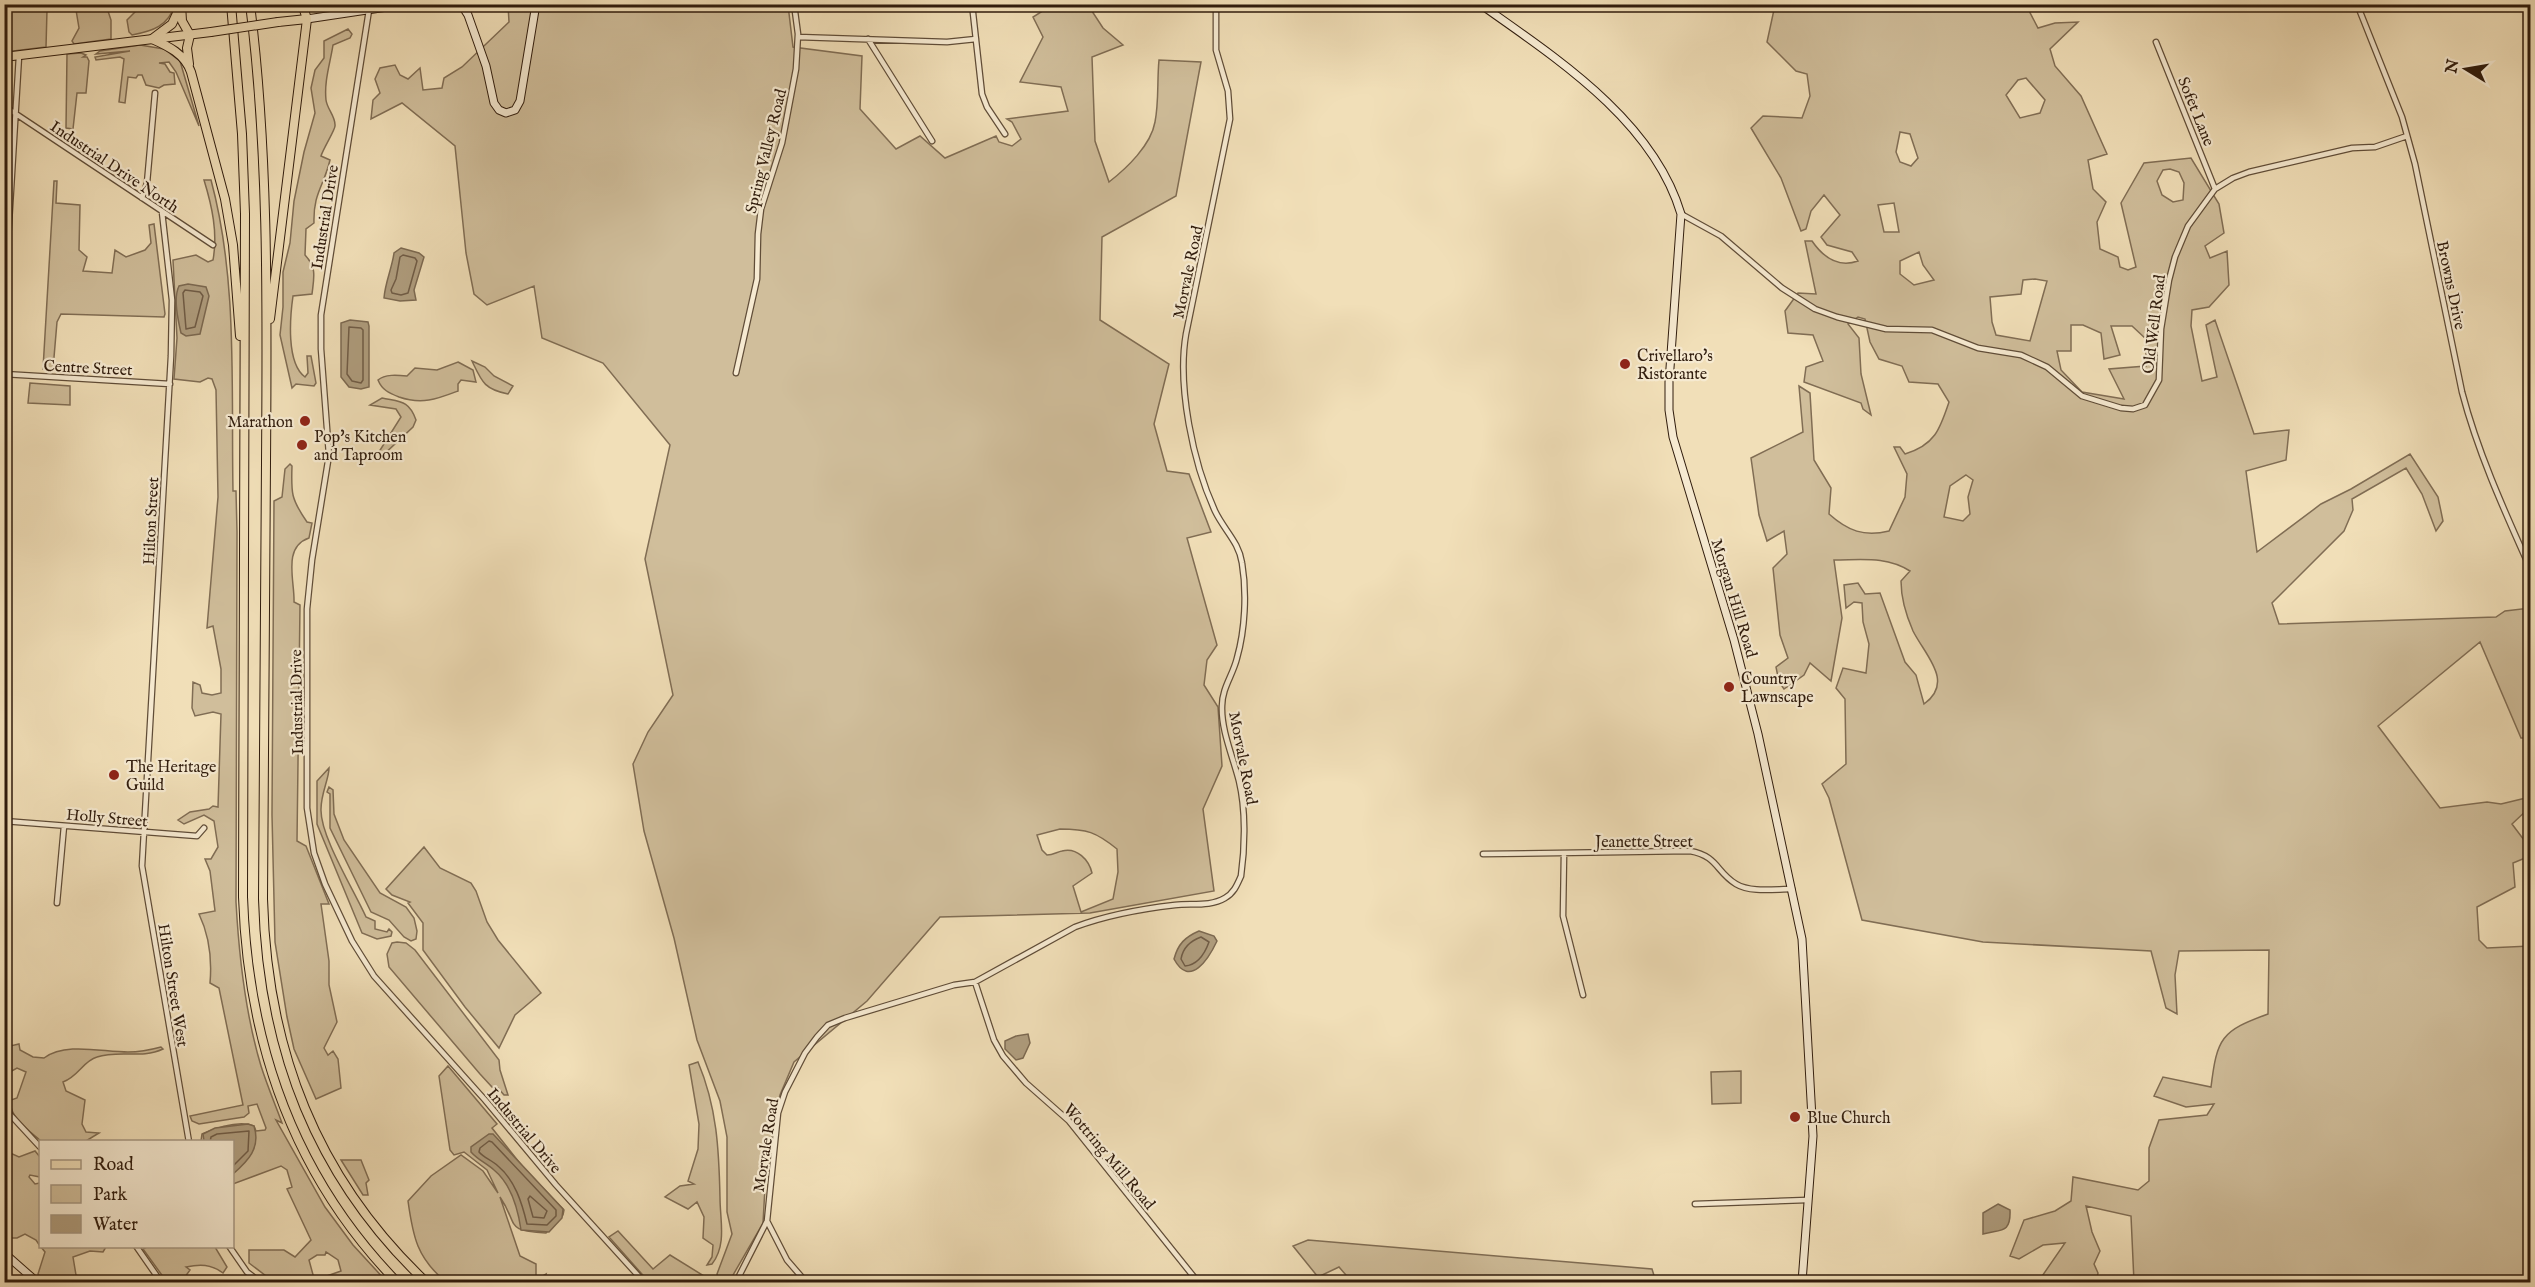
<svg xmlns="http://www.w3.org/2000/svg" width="2535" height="1287" font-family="'IM FELL English',serif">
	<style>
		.green { fill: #d0be9b; stroke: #806d54; stroke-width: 1.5; fill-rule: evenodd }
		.water { fill: #af9d7e; stroke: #7c6951; stroke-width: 1.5 }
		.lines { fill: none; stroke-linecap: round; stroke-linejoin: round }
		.shore { stroke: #705c46; stroke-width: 1.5 }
		.street-casing { stroke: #604d38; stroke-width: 7 }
		.secondary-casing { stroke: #301c0d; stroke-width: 9 }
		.primary-casing { stroke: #301c0d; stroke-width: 10 }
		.highway-casing { stroke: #301c0d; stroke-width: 10 }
		.street { stroke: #f6ead1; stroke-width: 4.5 }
		.secondary { stroke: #f6ead1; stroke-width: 7 }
		.primary { stroke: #f1dfb8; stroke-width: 8 }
		.highway { stroke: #f1dfb8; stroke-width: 8 }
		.rail { stroke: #301c0d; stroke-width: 1.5; stroke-dasharray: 10 10; stroke-linecap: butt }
		.primary-bridge-casing { stroke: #301c0d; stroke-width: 10; stroke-linecap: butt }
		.primary-bridge { stroke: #f1dfb8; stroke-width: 8 }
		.poi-dot { fill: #8f2418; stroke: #f6ead1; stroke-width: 2 }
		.labels { text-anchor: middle; stroke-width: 4.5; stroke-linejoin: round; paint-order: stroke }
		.street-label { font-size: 16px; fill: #301c0d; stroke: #f6ead1 }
		.poi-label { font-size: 16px; fill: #301c0d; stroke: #f6ead1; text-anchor: start }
	</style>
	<rect width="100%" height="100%" fill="#f1dfb8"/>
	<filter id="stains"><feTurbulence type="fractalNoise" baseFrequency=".00333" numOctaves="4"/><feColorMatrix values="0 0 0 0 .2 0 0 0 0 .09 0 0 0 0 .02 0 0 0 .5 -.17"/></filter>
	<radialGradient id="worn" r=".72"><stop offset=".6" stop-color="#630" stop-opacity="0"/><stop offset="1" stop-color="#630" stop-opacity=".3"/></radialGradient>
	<path class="green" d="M5,5h101l5,15v19l-37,5 -2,-3 7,-13 -3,-18 -9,-3 -20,3 -1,37 -41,5z
		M142,5v-1l33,1c-7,21 -22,26 -43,30l-3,-3 -2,-12z
		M508,5h280l5,42 69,9 -2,53 36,40 24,-13 25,22 51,-22 3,6 13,4 9,-7 -9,-17 -5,-3 61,-8 -7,-24 -41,-5 23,-45 -10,-20 19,-12h36l15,23 20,17 -31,12 3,84 14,41c18,-14 42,-37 46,-60 4,-20 2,-42 4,-62l42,2 -25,134 -74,41 -2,83 69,44 -15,60 13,47 22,3 22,58 -24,6 30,107 -10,15 -3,25 14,22 4,59 -19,43 11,82 -124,22 -150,4 -73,84 -73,61 -14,33 -5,21 -10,71 -2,36 -34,59h-10l-2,-8 15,-40 -5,-22v-75l-7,-36 -23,-61 -23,-102 -30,-107 -11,-67 15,-32 25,-37 -28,-136 25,-114 -67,-82 -61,-25 -8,-52 -47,19 -13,-11 -8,-41 -11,-107 -53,-43 -31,16 2,-19 7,-7 -5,-14 5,-11 15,-3 5,10 8,4 12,-11 3,22 19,-2 2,-10 18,-11 47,-45zM1060,829c27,0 36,3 57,20l1,23 -5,27 -32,13 -8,-26 19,-13c-3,-13 -15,-26 -30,-22 -5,1 -9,4 -15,4l-5,-5 -5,-15z
		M1775,5h251l12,23 17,-5 23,-1 -28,27 5,17 26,30 26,58 -19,6 5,29 13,13 -9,20 3,27 18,8 2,10 8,3 8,-3 -15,-64 23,-40 47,-5 28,46 5,29 -19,13 5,12 17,-7 2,34 -20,22 -17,3 -1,16 11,55 15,-4 -11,-52 9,-5 39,114 35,-4 -3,30 -40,11 11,81 64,-48 30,-15 59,-35 28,43 5,24 -7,10 -14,-37 -16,-26 -54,31 1,11 -9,21 -72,72 7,21 217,-7 9,-6 25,-3v130h-9l-41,-96 -102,84 62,82 47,-6 14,2 29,-7v12h-2l-16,15 18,24v8l-17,7 2,24 -38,20 2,33 8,8 43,-2v336h-396l-3,-66 -45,-10 6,26 8,19 -6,13 4,9 -2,9h-58l27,-39 -22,2 -24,14 -9,-3 14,-36 31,-9 16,-10 2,-24 65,13 11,-9v-33l10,-28 48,-5 7,-11 -28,3 -32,-11 9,-19 48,10c6,-49 10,-56 57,-73l1,-64 -90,1 -4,24 2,39 -11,-6 -15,-57 -168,-9 -121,-22 -33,-122 -7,-14 24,-20 -1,-65 -9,-11 7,-20 23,5 3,-29 -6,-22 -1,-19 -8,-1 -8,6 -2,-23 14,-2 7,11 15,-1 25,69 11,13 8,29c31,-22 1,-49 -11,-73 -7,-16 -12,-33 -12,-50l9,-10c-24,-15 -48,-11 -76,-11l8,58 -11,63 -21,-18 -6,12 -20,14 -5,-7 -3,-15 12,-9 -8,-23 -7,-67 14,-14 -3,-23 -17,10 -8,-26 -8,-57 52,-26 -4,-46 11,7 4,67 17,28 -2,26c19,17 35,23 60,17l16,-34 2,-23 -13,-27h6l5,7c30,-9 35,-25 44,-52l-11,-18 -29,-2 -7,-16 -23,-7 -9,-17 -5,-23 -7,-2 -10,7 11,14 2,36 10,41 -8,-6 -2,-6 -57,-21 2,-15 17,-6 -10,-26 -25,-2 -3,-22 13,-18 18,1 -11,-53h7c11,16 26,27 46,20l-6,-9 -25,-7 -6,-8 19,-22 -16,-20 -13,16 -5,18 -5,2 -20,-53 -30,-50 12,-12 39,2 8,-22 -3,-22 -11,-3 -29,-29zM2026,78l19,22 -5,13 -20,5 -14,-23 12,-15zM1900,132l10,2 8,24 -7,8 -11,-4 -4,-10zM2170,169l9,3 5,11 -1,17 -10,2 -11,-7 -5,-14 6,-11zM1894,203l5,29h-15l-6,-27zM1919,252l4,13 11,15 -20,5 -14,-11v-13zM2035,279l12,2 -17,60 -34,-6 -4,-13 -2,-25 31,-3 2,-14zM2071,325h12l18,8 3,26 16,-4 -9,-29h21l14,13v27l-37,3 15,30 -42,-7 -21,-22 -4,-19h14zM1966,475l7,5 -5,17 2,17 -7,7 -19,-4 6,-31z
		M348,29l4,5 -2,4 -17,7c-3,19 -9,36 -7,55 1,9 10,17 9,26 0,4 -12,23 -14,30l9,4c-6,26 -17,33 -16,63l-8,6 -1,26c12,13 9,22 7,39l-19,2c-3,21 -7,67 12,81l3,-4 -1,-17h4l5,27 -2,3 -18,-2 -4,4 -12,-53 3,-28v-35l7,-29 4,-42 10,-49 11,-39 -4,-25 4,-18 9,-12v-17z
		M140,45l24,4 16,12 19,65 -23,-54 -7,-10 -10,1 6,1 5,8 4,1 1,11 -11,1 -5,3 -13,-3 -4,-10h-4l-2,3 -8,-1 -3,26 -6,-1 5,-43 -4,-2 -24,3 -1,-3 35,-6 -34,3 4,-3z
		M81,53l5,2 -3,2h4l2,4 -3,32h-9l-4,36 -7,-1 1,-74z
		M204,180h7c27,100 20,208 22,311h3l1,41 -1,370c3,55 9,111 25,164 6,19 14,38 21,57l-6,-3 49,87 28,38 34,37h-65l5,-6 14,-5 -3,-11 -12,-8 -1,3h-8l-8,5 6,22h-41l-25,-19v-13h35l11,7 16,-17 -24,-51 5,-2 -5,-17 -6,-4 -48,18 -1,-42 -31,-1 1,-7c14,-6 38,-14 52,-8l2,5 9,-1 1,-2 -9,-24 -9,2 1,7 -5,4 -45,7 -7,-3 -2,-5 53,-11 -24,-117 -9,-5c2,-23 -1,-48 -11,-69l16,-3 -5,-40 -5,-12h6l7,-12 -4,-26 -10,-6 -20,9 -6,-4 12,-8 19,-3 4,-3 5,1 3,-93 -8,-2 -18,4 -3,-8 1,-26 7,3 2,8 10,2 9,-2v-24l-8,-43 -6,2 11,-131 -2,-107 -4,-11 -4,-1 -8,4 -26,-3 3,-41 -4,-78 23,-5 12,7 5,-2c5,-27 -1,-54 -9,-80z
		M54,181h3l-1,22 24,2 -1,45 8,7 -4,14 29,2 3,-23 11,7 19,-7 6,-7 -2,-18 5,-1 11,90 -1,3 -103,-3 -4,8 -4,47h-10z
		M472,361l13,6 9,9 19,10 -5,8c-24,-5 -26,-12 -36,-33z
		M458,362l15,8 3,12 -15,-2 -3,4v7c-21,8 -36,14 -59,6 -10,-4 -17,-7 -21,-17 7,-6 19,-5 29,-4l8,-8 22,2z
		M30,383l40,3v19l-42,-2z
		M382,398c18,4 27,2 34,22l-3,7 -32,30 -4,-2 24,-38 -5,-8 -26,-4z
		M290,464l2,2c-1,27 -1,33 15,56l5,1 -3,15c-27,9 -14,44 -15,64l6,3 -3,236 9,5 23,58h-8l8,57v24l8,37 -13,26 4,7 5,-4 5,8 3,29 -25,11 -22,-50 -7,-32 -12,-75 -3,-127 2,-314 8,-4 3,-28z
		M329,768c0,11 -8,25 -8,41 -1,27 33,81 45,108l9,4v8l12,3 2,-3 3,3 -1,4 -14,3 -15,-6 -45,-109v-43z
		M329,787l4,3 1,24 10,26 36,53 26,14 8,11 3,13 -1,8 -5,2 -7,-4 -15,-17 -18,-8 -41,-84v-34l-3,-2z
		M424,847l16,21 31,15 5,8 11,31 11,18 43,53 -26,22 -16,33 -34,-41 -42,-57v-27l-15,-20 2,-1 -18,-7 -6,-6z
		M397,942l9,1 9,7 84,110 1,10 8,25h-4l-6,-7 -6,-1 -12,-13 -91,-107 -2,-13 5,-11z
		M19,1044l1,6 13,7 11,1c22,-16 58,-6 84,-6 11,0 22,-2 33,-5l2,2c-21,10 -45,1 -66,8 -14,4 -18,19 -34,25l3,9 19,9 -3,24 4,8 13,1 -13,8 -44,1c-11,-10 -35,-26 -31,-42l6,-2 9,-26 -9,-4 -7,4v-26z
		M698,1062c19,45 21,88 22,136 0,22 7,47 -8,66l-5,1 5,-8 1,-12 -10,-7 1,-21 -7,-15 -9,7 -23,-12 15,-11 14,-2 -6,-3 10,-32 1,-25 -10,-59z
		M448,1066l49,58 -5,4 30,38 42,44 -1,5 -17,18c-42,-2 -27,-8 -46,-36l20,59 16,8v16l10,-6 -2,8h-98c-29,-24 -33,-45 -38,-81l23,-25 30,-21 22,16 15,22 -11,-23 -23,-18 -10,3 -4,-5 -11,-74z
		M1741,1071v32l-29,1 -1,-32z
		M4,1142l6,11 9,4 16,-6 5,6v20l-10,-2 -1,2 6,7 5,-1v63l-4,-6 -11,-6 -8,4h-12z
		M341,1160h20l8,20 -3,3 2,12h-5z
		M618,1231l35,38 17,-14 34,21 2,6h-57l-40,-45z
		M1308,1240l344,29 4,13h-304l-13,-15 -21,10 -25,-31z
		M41,1247h65l-3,5 -13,-1 -17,6 3,18 8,5h12l2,2h-54l-6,-8 7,-22z
		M147,1247h68l12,20 -4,6c-12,-9 -23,-9 -37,-6l4,3 -8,11 -18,-3 -21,-29z"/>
	<path class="water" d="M401,248l18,5 5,4 -10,33 2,10 -16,1 -16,-3c1,-15 8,-30 10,-45z
		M188,284l18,3 3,9 -9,38 -14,2 -5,-3c-3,-13 -8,-35 -2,-47z
		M350,320l18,2 1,4v61l-8,2 -12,-2 -8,-10v-54z
		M1199,931l15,5 3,5c-8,17 -27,48 -43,18 4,-15 11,-22 25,-28z
		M1028,1034l2,9 -7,15 -7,2 -11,-11v-8l11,-5z
		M248,1124l6,2c7,22 -6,35 -21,48l-1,-32 -28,-1 -1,-7 12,-6z
		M489,1134h4l70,75 -1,9 -13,14 -28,-2c-3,-21 -10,-46 -27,-60 -8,-7 -16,-10 -23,-18v-5z
		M1998,1204l12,6c1,24 -9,19 -27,24v-21z"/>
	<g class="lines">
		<path class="shore" d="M403,255l12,3 2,3 -9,32 -7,2 -9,-2 -1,-3 5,-11 4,-22z
			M185,290l15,2 3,4 -8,31 -9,2 -3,-36z
			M349,327l12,1 2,2v50l-2,3 -9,-2 -5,-7z
			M1201,937l8,5c-4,11 -11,23 -24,24l-4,-7c2,-12 9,-18 20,-22z
			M489,1141l3,1 64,68v6l-9,9 -20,-1c-5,-21 -12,-44 -29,-58 -6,-6 -14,-8 -19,-14l1,-4z
			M210,1142l1,-5 6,-3 32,-3 -1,20 -16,16
			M530,1196l17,15 -3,7 -11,-1 -5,-18z"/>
		<g class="street-casing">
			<path id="street" d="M972,4l10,90 5,13 18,27
				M2357,4l45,113 13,47 47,228c16,61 42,118 68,176
				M369,10l-48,305v34l8,106 -17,105 -5,49v199l7,45 11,31 27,57 22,35 111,124 71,85 88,97
				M798,37l149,5 29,-3
				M868,39l64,102
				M2156,42l59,147
				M4,106l209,139
				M142,198l5,-15 8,-90
				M162,212l10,88 -1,56 -29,510 47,276
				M1681,214l40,22 61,52 33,21 22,8 49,12 46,1 46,18 43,7 26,12 35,29 39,12 12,1 12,-4 14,-25 2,-51 8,-49 6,-23 13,-31 27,-37 18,-11 16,-6 103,-24 23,-1 32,-11
				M4,307l15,-251
				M736,373l21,-94 1,-45 3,-25 21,-66 14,-74 2,-35 -4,-30
				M4,374l166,10
				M4,821l193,15 7,-8
				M1564,853l-1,63 20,79
				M1483,854l207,-3c28,5 26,21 46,33 15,9 39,5 56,5
				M57,903l7,-77
				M975,982l19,58 9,16 23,27 43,38 129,161
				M4,1108l36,39
				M1695,1204l112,-4
				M136,1246l25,36
				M229,1246l18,26 13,10
				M736,1282l31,-61
				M806,1282l-19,-22 -20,-39 11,-108 7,-21 20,-39 12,-16 11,-12 17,-7 109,-33 21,-3 100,-55c32,-12 65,-18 100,-22 16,-2 35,2 50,-7 9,-5 12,-13 16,-22 4,-29 5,-66 -2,-95 -6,-24 -18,-51 -17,-75 0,-18 11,-31 15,-48 8,-28 10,-65 5,-95 -3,-21 -18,-33 -27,-52 -22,-48 -38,-125 -29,-177l44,-215 -2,-28 -12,-41v-46"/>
		</g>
		<g class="secondary-casing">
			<path id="secondary" d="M461,4l7,11 18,51 8,37 5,7 7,3 9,-3 5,-9 16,-97
				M1480,4c76,54 173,116 201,210l-12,168v28l4,27 61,203 24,94 44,205 11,197 -11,146
				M307,19l100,-15
				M4,1253l33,29"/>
		</g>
		<g class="primary-casing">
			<path id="primary" d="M278,22l29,-3
				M4,57l207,-25"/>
		</g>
		<g class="highway-casing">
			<path id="highway" d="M181,4l1,17 8,14 -3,13 2,16
				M231,4l11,130 3,80 -2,683c5,147 50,278 154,385
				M250,4c19,152 17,306 16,459 -1,145 -1,290 -3,436 4,150 53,279 163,383
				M152,39c16,7 33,15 39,33l34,127 8,46 7,91
				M152,39l20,-15 7,-15
				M270,319l37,-300 -5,-15"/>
		</g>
		<use href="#street" class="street"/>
		<use href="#secondary" class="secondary"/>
		<use href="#primary" class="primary"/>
		<use href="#highway" class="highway"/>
		<path class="rail" d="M4,1276l8,6"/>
		<g class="primary-bridge-casing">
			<path id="primary-bridge" d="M211,32l67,-10"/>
		</g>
		<use href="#primary-bridge" class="primary-bridge"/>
	</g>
	<g class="poi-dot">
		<circle cx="1625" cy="364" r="6"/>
		<circle cx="305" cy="421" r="6"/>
		<circle cx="302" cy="445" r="6"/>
		<circle cx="1729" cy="687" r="6"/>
		<circle cx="114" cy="775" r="6"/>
		<circle cx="1795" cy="1117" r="6"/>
	</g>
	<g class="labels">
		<g class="street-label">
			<text transform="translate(2197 111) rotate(68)" y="6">Sofet Lane</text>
			<text transform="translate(765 151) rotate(-76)" y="6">Spring Valley Road</text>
			<text transform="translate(115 166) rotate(34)" y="6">Industrial Drive North</text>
			<text transform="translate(324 217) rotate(-81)" y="6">Industrial Drive</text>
			<text transform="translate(1187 272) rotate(-78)" y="6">Morvale Road</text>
			<text transform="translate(2452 285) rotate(78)" y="6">Browns Drive</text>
			<text transform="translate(2153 324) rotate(-83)" y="6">Old Well Road</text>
			<text transform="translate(88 367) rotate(3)" y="6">Centre Street</text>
			<text transform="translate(150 521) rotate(-87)" y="6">Hilton Street</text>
			<text transform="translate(1735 598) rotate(73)" y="6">Morgan Hill Road</text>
			<text transform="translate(296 702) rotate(-91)" y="6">Industrial Drive</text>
			<text transform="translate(1244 758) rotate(79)" y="6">Morvale Road</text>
			<text transform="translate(107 817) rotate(5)" y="6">Holly Street</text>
			<text x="1644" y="847">Jeanette Street</text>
			<text transform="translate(174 985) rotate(81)" y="6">Hilton Street West</text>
			<text transform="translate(525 1130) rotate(50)" y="6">Industrial Drive</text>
			<text transform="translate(765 1145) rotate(-81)" y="6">Morvale Road</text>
			<text transform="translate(1110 1156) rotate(50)" y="6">Wottring Mill Road</text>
		</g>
		<g class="poi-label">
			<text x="1637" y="361">Crivellaro's<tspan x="1637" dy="18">Ristorante</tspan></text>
			<text x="293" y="427" text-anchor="end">Marathon</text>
			<text x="314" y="442">Pop's Kitchen<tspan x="314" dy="18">and Taproom</tspan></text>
			<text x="1741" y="684">Country<tspan x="1741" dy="18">Lawnscape</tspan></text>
			<text x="126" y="772">The Heritage<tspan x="126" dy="18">Guild</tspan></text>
			<text x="1807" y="1123">Blue Church</text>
		</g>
	</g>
	<rect width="2535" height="1287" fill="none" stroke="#f1dfb8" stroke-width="24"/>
	<rect x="6" y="6" width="2523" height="1275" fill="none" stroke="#301c0d" stroke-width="3"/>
	<rect x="12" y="12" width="2511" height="1263" fill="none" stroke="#301c0d" stroke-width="1.5"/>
	<rect x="39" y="1140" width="195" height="108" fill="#f6ead1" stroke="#a79883" stroke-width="1.5"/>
	<rect x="51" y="1160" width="30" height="9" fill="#f1dfb8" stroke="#a79883" stroke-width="1.5"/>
	<text x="93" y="1170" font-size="18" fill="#301c0d">Road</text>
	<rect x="51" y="1185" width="30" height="18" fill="#d0be9b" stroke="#a79883" stroke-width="1.5"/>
	<text x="93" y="1200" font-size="18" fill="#301c0d">Park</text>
	<rect x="51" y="1215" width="30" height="18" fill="#af9d7e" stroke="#a79883" stroke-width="1.5"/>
	<text x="93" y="1230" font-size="18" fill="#301c0d">Water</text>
	<g transform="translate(2466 69) rotate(281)" stroke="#f6ead1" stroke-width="4.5" paint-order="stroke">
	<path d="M0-4.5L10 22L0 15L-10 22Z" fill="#301c0d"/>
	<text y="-9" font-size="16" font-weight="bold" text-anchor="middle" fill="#301c0d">N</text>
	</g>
	<rect width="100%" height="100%" filter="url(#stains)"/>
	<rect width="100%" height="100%" fill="url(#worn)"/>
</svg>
